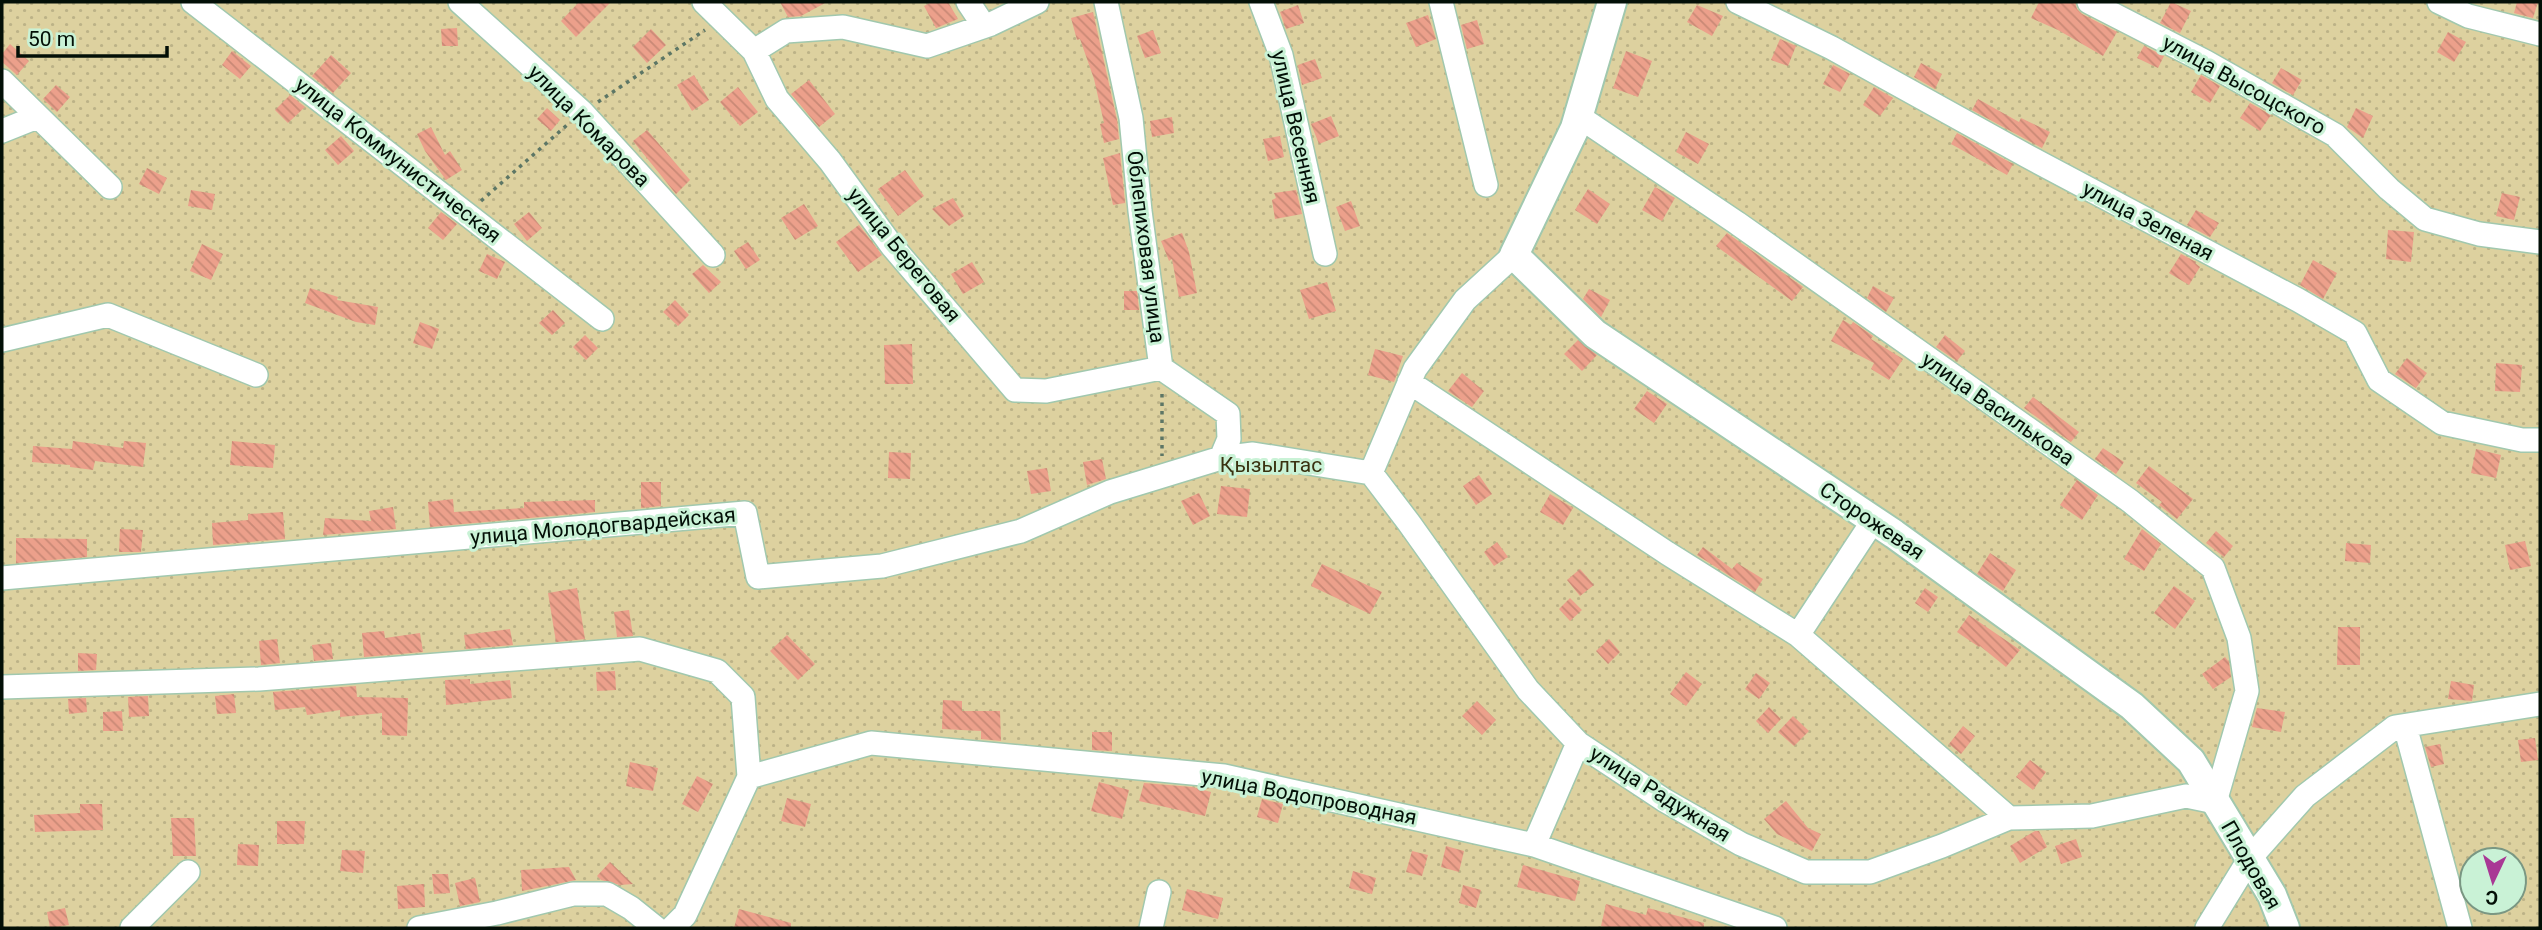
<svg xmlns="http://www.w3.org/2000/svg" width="2542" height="930" font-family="Roboto,sans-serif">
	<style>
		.grass { fill: url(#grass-dots); fill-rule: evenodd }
		.building { fill: url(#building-back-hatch) }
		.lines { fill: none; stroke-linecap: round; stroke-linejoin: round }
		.minor-casing { stroke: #a1c8ae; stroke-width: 26 }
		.tertiary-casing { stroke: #a1c8ae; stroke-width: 32 }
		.path { stroke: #5d7665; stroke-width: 3.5; stroke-dasharray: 3.5 5; stroke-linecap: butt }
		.minor { stroke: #fff; stroke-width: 23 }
		.tertiary { stroke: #fff; stroke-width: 28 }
		.labels { text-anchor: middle; stroke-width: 6; stroke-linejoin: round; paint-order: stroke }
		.street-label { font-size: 21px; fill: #030f07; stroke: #c9f2d6 }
		.park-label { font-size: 21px; fill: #393110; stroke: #c9f2d6 }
	</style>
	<defs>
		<pattern id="grass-dots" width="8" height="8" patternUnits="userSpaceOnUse" patternTransform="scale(1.75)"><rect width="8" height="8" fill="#ddd19f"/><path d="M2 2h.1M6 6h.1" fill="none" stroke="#bcb287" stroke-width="1.8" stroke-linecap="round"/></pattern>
		<pattern id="building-back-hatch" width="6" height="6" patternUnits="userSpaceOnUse" patternTransform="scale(1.75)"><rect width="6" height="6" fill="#eca08b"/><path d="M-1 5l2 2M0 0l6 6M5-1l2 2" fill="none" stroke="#c98976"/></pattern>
	</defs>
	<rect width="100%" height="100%" fill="#c9f2d6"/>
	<path class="grass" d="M2,2h2538v926h-2538zM2472,860h42v42h-42z"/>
	<path class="building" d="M579,2h32l-35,35 -15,-16z
		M780,2h47l-26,14 -13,1z
		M932,2h16l10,17 -22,9 -12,-22z
		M2039,2h36l2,7 5,5 35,18 -14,24 -45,-26 -27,-12z
		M2171,2l20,9 -11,22 -20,-10z
		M2517,2h21l-5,16 -19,-5z
		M1298,5l6,18 -18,6 -6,-17z
		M1697,5l26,11 -11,20 -25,-14z
		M1093,12l24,108 2,19 -15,4 -4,-19 4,-1 -10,-44 -14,-40 -3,1 -6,-22z
		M1428,15l8,24 -20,8 -10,-24z
		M1477,20l7,24 -17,5 -6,-24z
		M457,28l1,18h-16l-1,-17z
		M651,29l15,16 -19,18 -14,-16z
		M1153,30l8,23 -16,5 -8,-22z
		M2448,32l18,10 -12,20 -17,-10z
		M1780,39l16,7 -8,20 -17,-6z
		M10,44l19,17 -12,14 -15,-13v-8z
		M2144,46l20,10 -6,12 -21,-10z
		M232,51l19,15 -11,13 -18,-14z
		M1626,51l26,10 -14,36 -25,-9z
		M331,55l20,18 -18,20 -21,-17z
		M1315,59l7,19 -20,7 -4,-20z
		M1921,63l21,11 -7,15 -21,-12z
		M1833,65l17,9 -10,18 -17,-8z
		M2281,68l21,12 -9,15 -21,-12z
		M694,75l15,25 -17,11 -15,-26z
		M2201,75l19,11 -10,17 -19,-11z
		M809,80l26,34 -16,13 -28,-33z
		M56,85l14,12 -13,15 -14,-13z
		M738,87l20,25 -18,14 -20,-24z
		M1874,87l19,11 -13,18 -17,-11z
		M290,95l15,12 -17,16 -13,-13z
		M1978,99l41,23 2,-4 29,14 -8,16 -70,-38z
		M2250,103l21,12 -11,16 -20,-13z
		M547,108l13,12 -9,11 -14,-12z
		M2356,108l17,8 -10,22 -16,-11z
		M1331,116l8,20 -20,8 -8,-20z
		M1172,117l2,16 -22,4 -2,-16z
		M431,127l14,28 5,-4 12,19 -16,10 -21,-29 -8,-17z
		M647,130l43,50 -14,14 -43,-53z
		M1686,132l23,12 -11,20 -22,-12z
		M1957,133l56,31 -6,11 -56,-31z
		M341,136l13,15 -16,14 -13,-15z
		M1280,136l4,21 -16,4 -5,-22z
		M1120,153l5,50 -12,2 -10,-47z
		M147,168l20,10 -8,16 -20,-10z
		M905,170l19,26 -26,20 -20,-27z
		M1655,187l20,11 -13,23 -20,-11z
		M1588,189l22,15 -13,20 -22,-14z
		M191,190l24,4 -3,16 -24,-4z
		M1296,190l6,24 -27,5 -3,-19 4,-2 -2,-5z
		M2502,193l18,4 -6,23 -18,-4z
		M953,198l11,18 -15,10 -17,-17z
		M1351,201l9,25 -15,5 -9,-24z
		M804,204l14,22 -23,14 -14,-22z
		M2196,210l23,13 -9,14 -23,-12z
		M441,212l16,12 -14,16 -15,-12z
		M529,212l13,16 -15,13 -13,-17z
		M859,225l23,30 -24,17 -22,-30z
		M2388,230l26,2 -3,30 -25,-3z
		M1182,233l7,19 8,41 -18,4 -7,-38 -3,2 -8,-20z
		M1727,233l76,54 -11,14 -76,-55z
		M748,242l12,18 -14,9 -12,-18z
		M202,244l21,10 -12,26 -21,-9z
		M487,254l18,8 -8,17 -18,-8z
		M2181,254l15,8 -1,1 5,4 -11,18 -20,-12z
		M2313,260l24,13 -14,26 -23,-14z
		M972,262l12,20 -21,12 -12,-20z
		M703,265l18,17 -12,11 -17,-19z
		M1327,282l9,29 -27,8 -9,-29z
		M1873,286l21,12 -8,14 -19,-14z
		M310,288l28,9 -1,3 41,7 -3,18 -19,-3 -51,-19z
		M1589,289l21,11 -9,17 -18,-18z
		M1124,291h13l2,19h-15z
		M675,300l14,15 -11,11 -15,-14z
		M553,310l12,13 -13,12 -13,-12z
		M1843,320l8,5 2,-3 20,14 -2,3 32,20 -14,21 -18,-11 3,-6 -43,-22z
		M420,322l19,7 -7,20 -19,-6z
		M585,335l13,13 -12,12 -13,-13z
		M1945,335l20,16 -8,10 -21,-14z
		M1578,340l19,15 -15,16 -18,-17z
		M912,344l1,40h-28l-1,-39z
		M1375,349l28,7 -9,26 -26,-7z
		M2407,358l20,15 -11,15 -21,-14z
		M2496,363l26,2 -2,27 -25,-1z
		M1462,373l22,18 -12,16 -24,-16z
		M1647,391l20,13 -13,19 -20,-14z
		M2033,397l46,35 -8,10 -47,-34z
		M73,441l50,7 1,-7 22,2 -3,24 -48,-6 -2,9 -23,-3v-2l-38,-3 1,-16 39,3z
		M232,441l43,4 -2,23 -43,-3z
		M2103,448l21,14 -8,12 -21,-15z
		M2476,449l25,6 -5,23 -25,-5z
		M889,452l22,1 -1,26 -22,-1z
		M1102,459l4,20 -19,6 -4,-23z
		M2149,466l44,33 -16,20 -18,-14 3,-3 -26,-19z
		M1047,468l4,23 -20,3 -4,-23z
		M1479,475l13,19 -16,11 -13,-19z
		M2077,480l21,15 -16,25 -22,-15z
		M641,482h20v24l-20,2z
		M1221,486l29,3 -3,28 -30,-3z
		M1199,493l11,23 -17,9 -12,-24z
		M1550,494l23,14 -10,17 -23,-13z
		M453,499l1,13 70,-4v-6l71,-2v12l-165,15 -2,-25z
		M393,507l3,22 -73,6 2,-17 46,3 -2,-10z
		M283,512l2,27 -72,6 -1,-22 36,-3v-6z
		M120,529l23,1 -2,22h-22z
		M2142,529l19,15 -17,27 -20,-12z
		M2216,531l17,15 -9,11 -18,-14z
		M16,538l71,1v18l-71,6z
		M2525,541l6,25 -21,4 -5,-25z
		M1497,542l11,15 -14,9 -10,-14z
		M2346,543l25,2 -1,18 -25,-2z
		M1703,547l29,22 5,-6 26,16 -8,13 -58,-37z
		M1990,553l26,17 -13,21 -26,-17z
		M1322,564l60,28 -12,22 -59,-28z
		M1580,569l14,16 -14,11 -13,-16z
		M2174,586l21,15 -20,28 -21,-16z
		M577,588l8,51 -29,3 -8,-49z
		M1925,588l13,9 -10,15 -13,-9z
		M1570,598l12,12 -12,11 -11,-12z
		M629,610l4,26 -16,1 -3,-25z
		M1969,615l51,35 -14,17 -26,-21 -1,1 -22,-15z
		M2338,627h22v38h-23z
		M510,629l3,16 -47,4 -2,-14z
		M384,631l1,7 35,-5 3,19 -59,5 -2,-24z
		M787,635l28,29 -17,16 -28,-29z
		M277,639l3,24 -19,2 -2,-24z
		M1609,639l11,13 -12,12 -12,-13z
		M331,643l2,16 -19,2 -2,-16z
		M78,653l19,1 -1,16 -18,1z
		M2225,657l4,5 2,15 -18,12 -11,-15z
		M615,671l1,19 -19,1 -1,-19z
		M1686,672l16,12 -16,22 -16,-12z
		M1756,673l14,10 -11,16 -14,-10z
		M470,679v5l40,-4 2,18 -66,7 -1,-25z
		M2451,681l23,4 -2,16 -24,-2z
		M356,686l1,11 51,1 -1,38 -25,-1v-22l-42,4v-7l-33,5 -2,-8 -30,3 -2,-18z
		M234,694l2,19 -19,1 -2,-18z
		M148,696l1,20 -20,1 -1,-20z
		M86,698l1,14 -18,2 -1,-15z
		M943,700l19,1v10h38l1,30 -20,-2v-8l-39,-2z
		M1477,701l19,19 -14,15 -20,-19z
		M1769,707l12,12 -13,14 -12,-12z
		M2257,708l28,4 -4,20 -29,-5z
		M122,711l1,20h-20v-19z
		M1793,716l16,15 -15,15 -16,-14z
		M1963,726l12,10 -14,18 -12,-10z
		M1092,732h20v19l-20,-1z
		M2535,738l3,22 -17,2 -3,-22z
		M2440,744l4,20 -13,3 -6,-20z
		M2030,760l16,12 -13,18 -17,-13z
		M630,762l28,6 -5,23 -27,-5z
		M697,776l16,8 -15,28 -16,-8z
		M1099,782l30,8 -7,29 -31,-8z
		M1144,783l48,4 19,5 -6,24 -66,-15z
		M787,798l24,6 -6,23 -24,-6z
		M1262,799l21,5 -5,19 -21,-6z
		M1786,801l22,27 13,6 -9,17 -35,-17 -13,-15z
		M80,804h22l1,26 -68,2 -1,-17 46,-2z
		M171,818h23l2,38h-23z
		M277,821h28l-1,23h-27z
		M2035,831h4l8,16 -27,16 -10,-17z
		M2076,839l6,18 -21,7 -6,-18z
		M238,844l21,1 -1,21 -21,-1z
		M1446,846l18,5 -5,21 -18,-5z
		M342,850l23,1 -2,22 -23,-2z
		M1412,851l16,4 -6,21 -16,-4z
		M610,862l23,22 -13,1 -19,-5 -4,-4z
		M1523,865l57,16 -5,20 -58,-14z
		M569,867l7,13 -54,11 -1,-21z
		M1353,871l23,7 -4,16 -23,-6z
		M432,874h16l2,19 -16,1z
		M475,878l5,24 -20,4 -5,-23z
		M424,884l1,23 -27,2 -1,-23z
		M1463,885l18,5 -5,18 -17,-5z
		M1187,889l36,9 -5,21 -36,-9z
		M1606,904l40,11 2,-7 56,15v5h-94l-9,-2z
		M65,908l4,17 -19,3 -3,-16z
		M739,909l52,14v5h-57z"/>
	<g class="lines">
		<g class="minor-casing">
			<path id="minor" d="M193,2l409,317
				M460,2l122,110 131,143
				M704,2l50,49 23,48 53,62 62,85 123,144 31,1 115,-23
				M968,2l16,24
				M1106,2l25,116 9,93 21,157 67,46 1,25 -8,19
				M1261,2l20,53 44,199
				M1441,2l45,183
				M1738,2l94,46 195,108 271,144 57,33 24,47 63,43 80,17h18
				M2089,2l117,60 129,73 54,54 36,30 54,15 61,8
				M2439,2l29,14 72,18
				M754,51l32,-20 57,-4 84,19 64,-22 46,-22
				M2,81l108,106
				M2,131l35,-14
				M2,340l106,-25 148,60
				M1409,382l258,171 131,82 211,183
				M1371,473l44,-104 50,-69 49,-45
				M2,578l743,-65 13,64 124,-11 139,-35 89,-39 111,-34 32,-4 118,19 38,50 119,167 50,53 86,57 77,44 65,28h64l72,-26 67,-28 83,-2 94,-20 29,6 32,-111 -8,-53 -26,-70 -83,-67 -393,-278 -159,-107
				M1798,635l75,-114
				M2,687l257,-8 381,-30 77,22 26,26 6,80 -64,138 -13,13
				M2405,726l55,202
				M749,777l122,-34 353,33 310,69 241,83
				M1534,845l44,-102
				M132,928l56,-56
				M419,928l78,-15 76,-19h34l24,14 25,20
				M1151,928l8,-36
				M2207,928l43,-70 55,-62 90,-69 145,-23"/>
		</g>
		<g class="tertiary-casing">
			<path id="tertiary" d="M1612,2l-37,126 -61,127 81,79 299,200 238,172 59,55 81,134 13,33"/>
		</g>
		<path class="path" d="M598,102l107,-72
			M481,201l86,-76
			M1162,394v62"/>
		<use href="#minor" class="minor"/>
		<use href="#tertiary" class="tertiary"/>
	</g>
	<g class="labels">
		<g class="street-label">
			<text transform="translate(2244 85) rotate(29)" y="7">улица Высоцского</text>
			<text transform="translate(589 126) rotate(45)" y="7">улица Комарова</text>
			<text transform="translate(1296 127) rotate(77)" y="7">улица Весенняя</text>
			<text transform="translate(398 160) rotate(38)" y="7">улица Коммунистическая</text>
			<text transform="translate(2148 221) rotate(28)" y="7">улица Зеленая</text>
			<text transform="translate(1146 247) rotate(83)" y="7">Облепиховая улица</text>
			<text transform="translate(904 255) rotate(51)" y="7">улица Береговая</text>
			<text transform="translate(1998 409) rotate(35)" y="7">улица Василькова</text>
			<text transform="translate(1872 521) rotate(34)" y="7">Сторожевая</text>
			<text transform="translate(603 526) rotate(-5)" y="7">улица Молодогвардейская</text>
			<text transform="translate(1660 794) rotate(32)" y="7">улица Радужная</text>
			<text transform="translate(1309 797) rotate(11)" y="7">улица Водопроводная</text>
			<text transform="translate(2251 865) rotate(60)" y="7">Плодовая</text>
		</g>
		<g class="park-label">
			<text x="1271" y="472">Қызылтас</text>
		</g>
	</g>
	<rect width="2542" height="930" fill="none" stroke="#030f07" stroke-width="7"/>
	<g transform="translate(2493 881) rotate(184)"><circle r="33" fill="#c9f2d6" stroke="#7a9783" stroke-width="2"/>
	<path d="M0-5L12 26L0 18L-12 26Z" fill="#a93895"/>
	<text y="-10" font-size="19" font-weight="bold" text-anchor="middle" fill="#030f07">С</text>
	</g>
	<path d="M18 46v10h149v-10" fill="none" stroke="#030f07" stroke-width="3.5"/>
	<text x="28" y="46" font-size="21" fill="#030f07" stroke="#c9f2d6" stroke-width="5" paint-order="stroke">50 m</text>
</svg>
